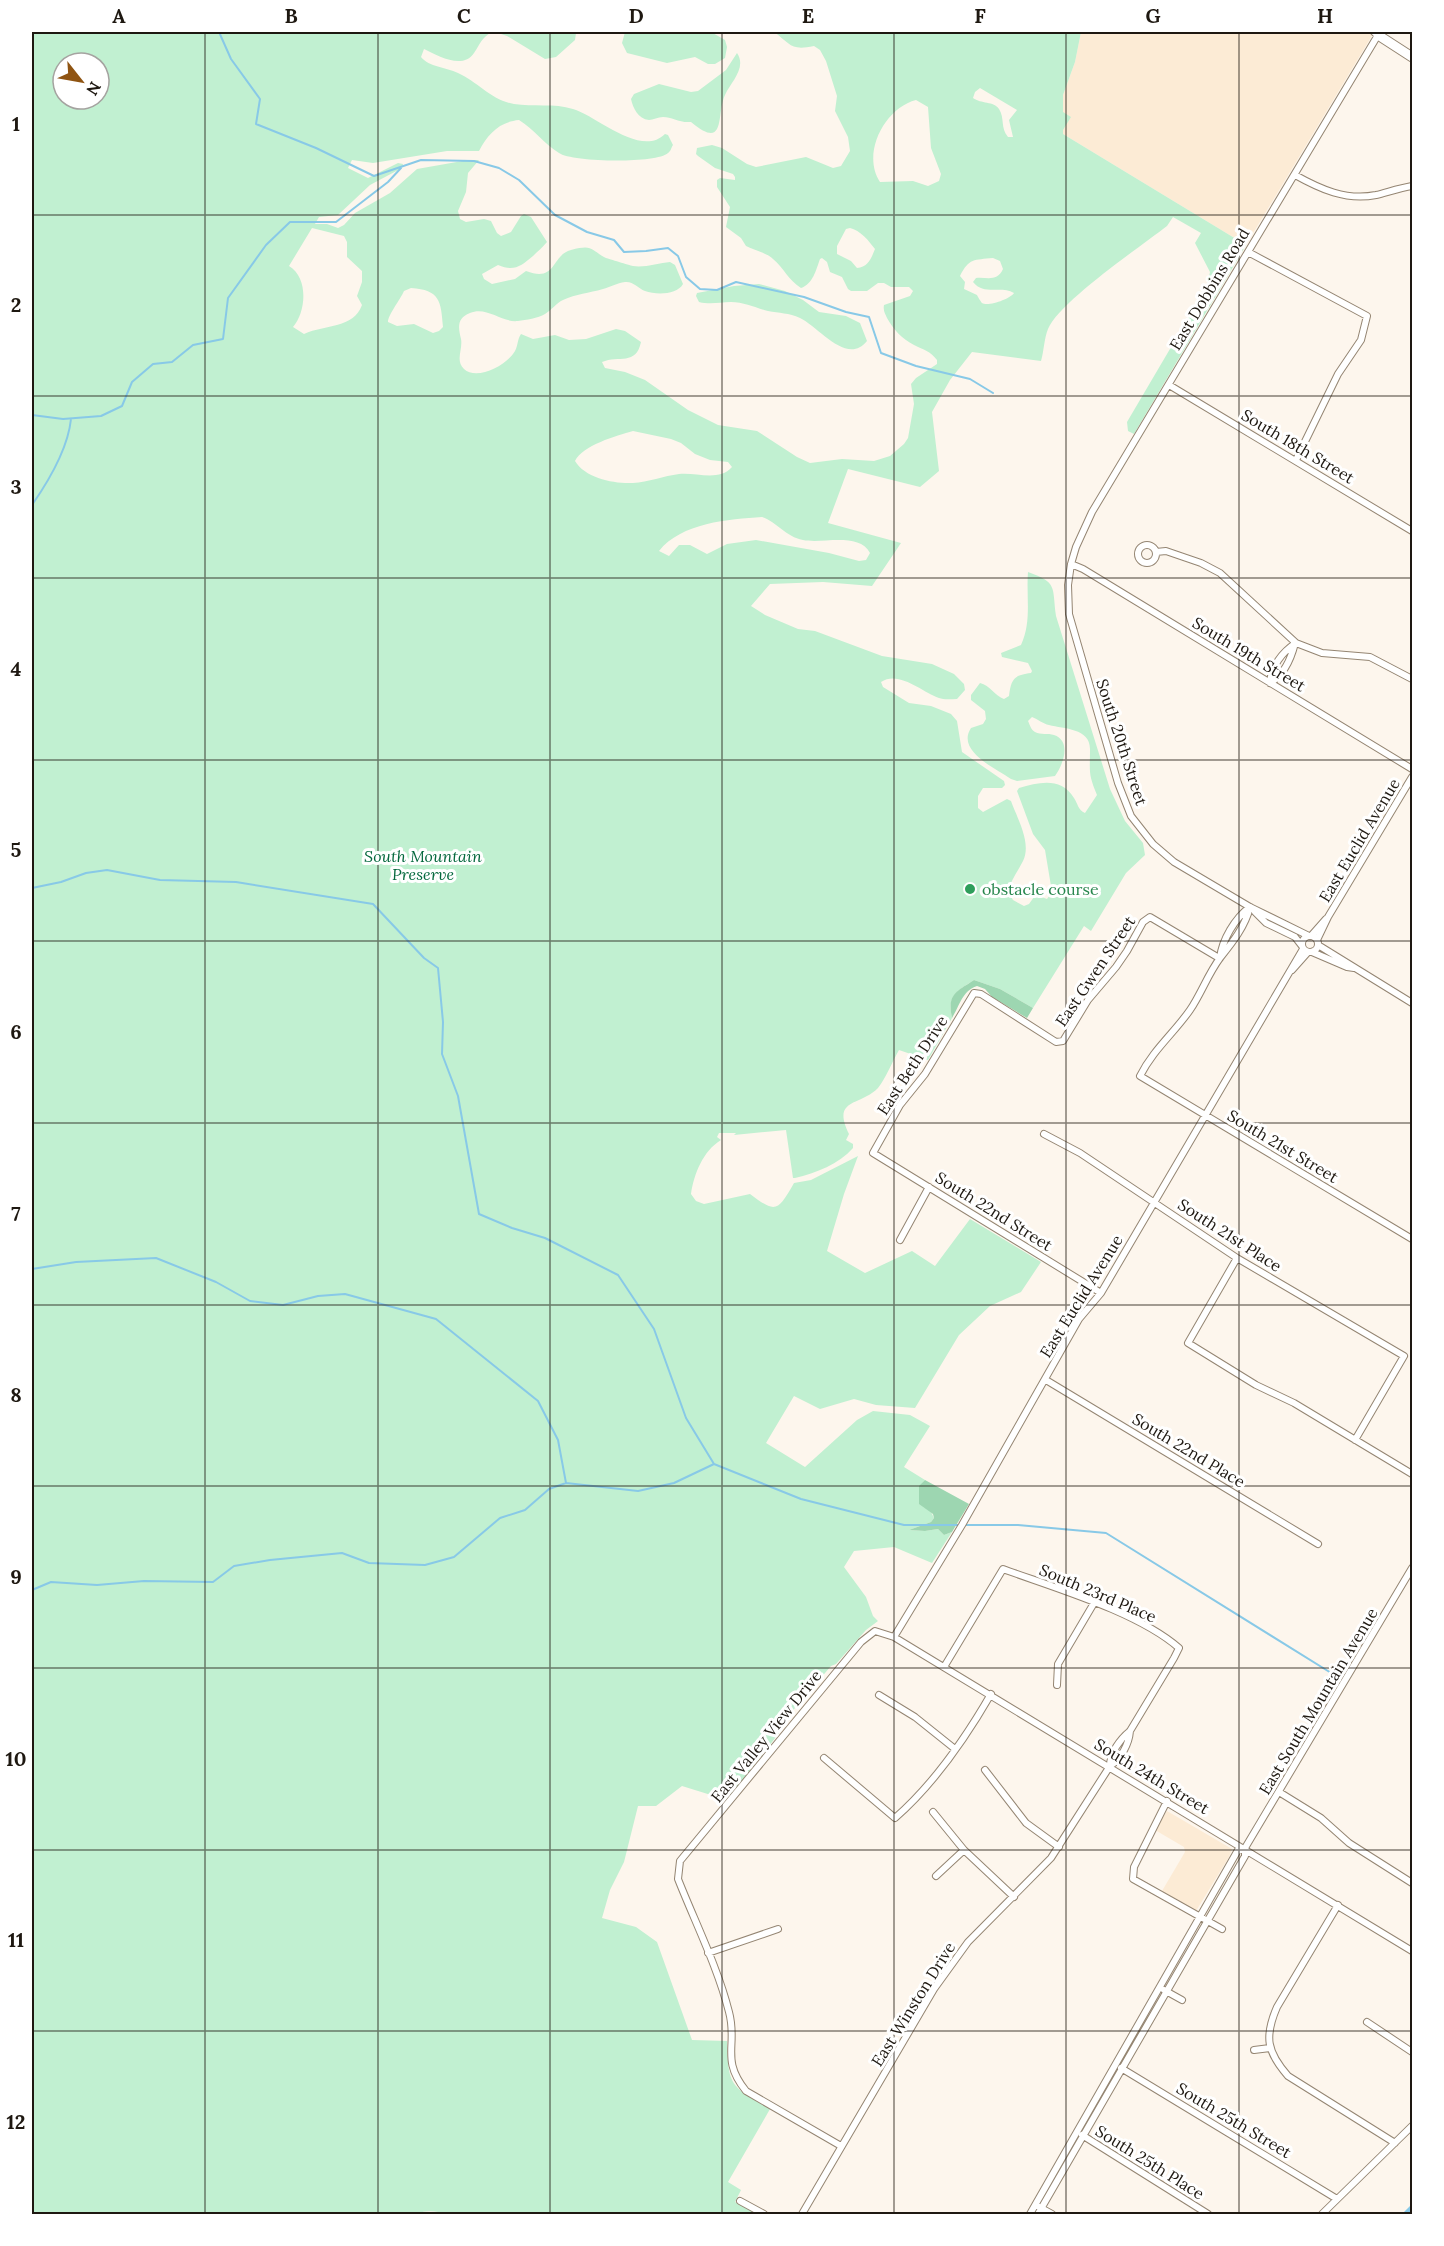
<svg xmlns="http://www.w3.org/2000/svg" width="1444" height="2246" font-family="Lora,serif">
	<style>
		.built { fill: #fcebd5 }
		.green { fill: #c1f0d1; fill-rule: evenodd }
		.forest { fill: #9dd6b1 }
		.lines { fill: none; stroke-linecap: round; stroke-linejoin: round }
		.stream { stroke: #88c9e7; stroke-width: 2 }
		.canal { stroke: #88c9e7; stroke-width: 7 }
		.street-casing { stroke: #948572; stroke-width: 8 }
		.secondary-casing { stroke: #948572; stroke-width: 11 }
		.street { stroke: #fff; stroke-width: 6 }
		.secondary { stroke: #fff; stroke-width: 9 }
		.grid { fill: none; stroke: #1e1811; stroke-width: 1.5; stroke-opacity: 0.55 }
		.leisure-dot { fill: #2e9e5b; stroke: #fff; stroke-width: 2 }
		.labels { text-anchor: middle; stroke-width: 6; stroke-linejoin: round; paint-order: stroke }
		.street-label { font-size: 16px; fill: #1e1811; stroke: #fff }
		.park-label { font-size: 16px; font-style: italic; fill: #04683d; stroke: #fff }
		.leisure-label { font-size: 16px; fill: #27864d; stroke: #fff; text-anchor: start }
		.neatline { fill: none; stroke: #1e1811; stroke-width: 2 }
		.grid-label { font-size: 20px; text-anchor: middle; font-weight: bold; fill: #1e1811 }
	</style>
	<rect width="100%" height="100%" fill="#fdf6ed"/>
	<path class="built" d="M1081,32h289l3,2 -127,211 -183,-111v-39l12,-33z
		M1167,1811l65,38 -3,8 -33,54 -34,-20 23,-39 -1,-5 -29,-17z"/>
	<path class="green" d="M32,32h460c-11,6 -11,11 -18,21 -11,17 -36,3 -50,-4l-3,8c8,10 25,10 37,16 20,9 33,27 56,31 19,3 40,-1 59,5 24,7 68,49 92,25l3,1 5,10c-2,3 -2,6 -5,8 -12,11 -97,9 -109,0 -15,-9 -25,-24 -40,-33 -20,2 -31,14 -40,31h-32l-74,12 -21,-3 -4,8 20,10 30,-15 5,1 -1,4 -32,17 -32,30 -19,2 -4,7h12l11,4 6,-3 11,-12 35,-20 27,-24 51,-9h11l-11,13 -2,19 -8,19 2,8 6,3 18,-3 7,2 6,12 4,3 10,-4 10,-16 3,-2 7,3 16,25c-5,6 -9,9 -14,14 -12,10 -19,16 -35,9l-16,9 2,5 8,5 23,-5 11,-8c31,12 25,-16 45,-21 23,-6 19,0 35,8 3,1 23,7 27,8 11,2 26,-3 37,-4l5,3 8,19c-6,11 -27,11 -38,7 -7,-3 -12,-10 -20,-9 -8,1 -15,5 -22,7 -14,4 -27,5 -40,11 -7,3 -11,10 -18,14 -7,4 -19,6 -27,7 -16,2 -31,-15 -48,-8 -13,5 -12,14 -9,26 2,10 -6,22 3,30 13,12 43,-4 51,-18 3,-5 2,-11 6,-17l12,5 22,-4 14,5 17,-1 30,-10 9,2 16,11c-5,24 -22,13 -39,20l3,6 20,4 20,8 43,30 30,15 39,6 40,26 13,6 32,-4 32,2 16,-5 14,-12 4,-6 6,-34 -3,-20 5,-6 21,-14v-4c-7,-9 -13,-10 -23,-15 -12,-6 -21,-16 -27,-27 -2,-5 -4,-7 -3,-13l26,-9 3,-5 -4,-4h-18l-7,-4h-6l-11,8h-16l-3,-2 -6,-12 -12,-5 -3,-10 -5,-4 -2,1c-4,11 -7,25 -19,29 -13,-8 -17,-20 -28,-29 -7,-7 -18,-8 -27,-13l-5,-8 -15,-11 4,-20 -13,-20v-7l3,-2 15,2v-3l-2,-3 -18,-6 -17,-12 -2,-2 1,-6 15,-3 10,3 25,16 9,3 50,-10 27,11 8,-2 9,-15 -2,-14 -13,-26 2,-15 -11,-35 -6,-11 -6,-4c-24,5 -23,-2 -40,-14h307l-6,30 -12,33v17l8,5 -8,13v4l183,111 -112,189 -6,-3 -1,-9 80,-136 3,-14 -15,-29 6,-10 -28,-16 -6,9c-27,21 -108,76 -119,103 -4,10 -4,22 -7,32l-69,-9 -22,28 -18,32 7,59 -19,16 -72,-18 -20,54 73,20 -29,43 -49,-4 -53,2 -19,22 14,9 33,14 17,2 67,25 50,8 22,10 10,10 1,6 -8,9c-6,0 -13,1 -18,-1 -17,-6 -40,-28 -58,-16l2,5 26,16 22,3 20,8 6,7 5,31 42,29 1,4 -3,3h-19l-5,8v12l5,4 24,-13 4,2c6,17 21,42 12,60 -5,10 -12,19 -15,30l5,9 11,6 5,-2 5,-7 5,-1 8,3 5,-7 -7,-42 -12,-16 -16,-43 2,-3c21,-6 42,-11 55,10 4,6 4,12 11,15l12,-18c-9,-22 -7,-22 -7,-46 0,-21 -26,-20 -41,-24 -6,-1 -11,-6 -17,-8l-4,4c2,4 3,9 7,11 6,3 13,1 19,3 18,6 9,30 1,41l-38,5 -6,-2c-16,-11 -55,-28 -40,-51l12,-4 3,-5 -1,-8 -14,-11v-5l9,-12c10,2 15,13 24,16l5,-3c2,-17 5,-21 22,-23l1,-2 -4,-8 -26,-6 -1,-4 20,-8c11,-24 5,-48 7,-73 30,11 24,14 28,44l54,173 15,32 18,22 2,12 -19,18 -35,58 -7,-5 -51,82 -33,-19 -26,-9c-17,11 -27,15 -22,38l-24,42 -29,-10c-7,12 -13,28 -21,38 -17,18 -47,10 -29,46l-3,6 7,4v4c-14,16 -37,25 -58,30h-2l-7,-48 -52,5 2,-2h-17l-2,4 4,3c-18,11 -27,34 -30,54l5,7 8,3 46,-10c26,20 28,17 44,-11l17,-3 47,-24 -14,38 -17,57 38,22 47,-22 23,15 35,-47 71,43 -20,30 -31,14 -31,29 -44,73 -39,-3 -22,-6 -34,10 -26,-13 -28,47 39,24 52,-47 16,-9 37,4 20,11 -26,41 21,13 -6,7 15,31 -3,4 -22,8 16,1 13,-2 6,6 8,-3 -20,31 -38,-16 -40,4 -10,16 22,30 7,19 5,5 -12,9 -30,34 -5,2 -54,63 2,4 -52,67 -45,-14 -26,20h-18l-14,56 -14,28 -8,28 34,9 21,15 35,98 35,1c1,46 4,45 43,68l-42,73 13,8 -6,12 22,12h-311c-9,-3 -20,-4 -29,0h-385zM63,63h36v36h-36zM980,88l37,22 -8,10 4,17h-5c-8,-9 -3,-19 -9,-28 -5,-8 -18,-5 -26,-11l2,-6zM916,100l12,7 3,41 10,26 -2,7 -11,5 -15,-5 -33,1c-19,-29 5,-74 36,-82zM312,228l32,8 3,6v15l15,14v11l-5,14 5,9c-9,24 -36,19 -58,29l-11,-7c13,-15 16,-49 -4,-61zM850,228c10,2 19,13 25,21 -4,10 -7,18 -18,19l-6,-7 -14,-7v-8l9,-17zM993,258l7,3 3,8c-6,13 -15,8 -27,9l-3,4c11,14 28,3 41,11 -4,6 -26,14 -32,10 -1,-1 -4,-6 -5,-8l-13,-6 1,-7 -5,-6c9,-18 14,-16 33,-18zM411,288c29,2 30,13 32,39l-4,4 -6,2 -19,-9 -17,2 -9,-4c0,-7 12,-22 16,-31zM633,431l38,8 10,4 14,11 15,6 18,2 4,5c-13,15 -36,5 -53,7 -15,2 -31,8 -46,9 -19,1 -48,-5 -58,-22 8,-16 41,-25 58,-30zM762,517c15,5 24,20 41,23 20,4 56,-8 67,13l-4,7 -7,1 -30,-8 -73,-13 -29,4 -20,10 -17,-9h-11l-10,11 -10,-5c22,-28 70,-32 103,-34z
		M495,32h79l2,1 -1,7 -19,17 -11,2 -38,-23z
		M625,32h86l14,8 2,7 -2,11 -10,6h-7l-13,-7 -28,6 -40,-10 -5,-10z
		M737,53c10,15 -6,29 -12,42 -9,18 2,57 -34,27 -12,1 -19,-5 -28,-5 -5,0 -10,3 -14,3 -11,-1 -16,-12 -18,-21l3,-5 25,-10 32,8 7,-1 28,-21z
		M759,284l26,7 18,9 16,12 27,4 14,7 7,18c-20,25 -48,-14 -67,-23 -11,-5 -21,-5 -32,-7 -12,-3 -24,-9 -37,-9 -11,0 -20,3 -32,0l-3,-6 1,-3 37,-7z"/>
	<path class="forest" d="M974,980l26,9 33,19 -6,10 -35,-21 -7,-8 -8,-3c-15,5 -17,19 -25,32 -5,-24 4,-26 22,-38z
		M925,1480l44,24 -17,28 -8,3 -6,-6 -13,2 -16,-1 22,-8 3,-4 -1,-4 -14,-10v-18z"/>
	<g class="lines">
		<path class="stream" d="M219,32l12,27 29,40 -4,25 60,24 58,28 47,-16 53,1 25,7 20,12 36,35 32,17 27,8 10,12 22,-1 22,-3 10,8 8,21 14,12 17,1 19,-8 68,15 42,15 23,5 12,36 35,13 54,13 23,14
			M32,415l31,4 38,-3 21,-10 10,-24 21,-18 19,-2 21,-17 30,-6 5,-41 38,-53 24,-23h46l52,-40 13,-14
			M32,505c16,-23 36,-57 39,-86
			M32,888l29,-6 25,-9 21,-3 53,10 76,2 137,22 51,54 14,10 5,54 -1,32 16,42 21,118 33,14 33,10 73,37 36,54 32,89 28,46 87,35 103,26h114l88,8 230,143
			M32,1269l44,-7 80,-4 60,24 34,19 33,4 35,-9 27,-2 91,25 102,82 20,39 8,43 72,8 36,-8 40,-19
			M32,1590l19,-8 46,3 47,-4 69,1 21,-16 36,-6 72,-7 27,10 56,2 29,-8 46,-39 25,-8 24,-21 17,-6"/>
		<path class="canal" d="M1407,2214l5,-5"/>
		<g class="street-casing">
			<path id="street" d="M1295,175c25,14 51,26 81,20 12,-3 24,-7 36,-9
				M1248,252l119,64 -6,24 -23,34 -42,86
				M1169,385l243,146
				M1138 554a9 9 0 1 1 18 0a9 9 0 1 1-18 0Z
				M1156,552l10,-1 35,12 19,10 76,70 26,10 48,4 42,22
				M1071,564l12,5 329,200
				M1270,683c1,-16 12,-31 26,-40
				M1270,683c14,-8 21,-24 25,-40
				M1250,907c-5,20 -18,36 -30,51 -12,16 -19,36 -30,52 -16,23 -37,40 -50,66l272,163
				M1255,912l11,11 29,14 7,9
				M1309,936l-59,-29 -76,-45 -21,-18 -22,-28 -13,-33 -49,-169 -1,-29 3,-21 5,-17 16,-35 286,-477 -4,-3
				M1311,936l15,-17
				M1302 944a8 8 0 1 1 16 0a8 8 0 1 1-16 0Z
				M1317,940l11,-23 84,-140
				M1318,945l94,58
				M1312,952l35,15 7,1
				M1220,958c2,-18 15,-40 30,-51
				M1292,970l16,-18
				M1044,1134l36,19 157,105 167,98 -49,84
				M900,1240l29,-53
				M1237,1258l-49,85 68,42 38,18 118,71
				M1101,1293l-228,-140 27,-48 25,-31 49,-81 7,1 75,48 7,-1 25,-41 28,-33 11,-16 16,-29 7,-5 69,41
				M1046,1380l272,164
				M894,1637l68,-112 117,-206 22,-26 202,-344
				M944,1667l59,-98c52,19 135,43 176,79l-5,10 -44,73c-10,8 -20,22 -20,35
				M1057,1685l1,-21 36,-61
				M879,1695l36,22 40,32
				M824,1758l71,60c39,-34 70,-79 96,-124
				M985,1770l41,53 33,24
				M1279,1792l42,26 28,25 63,40
				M1167,1801l-33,66 -1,12 89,50
				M933,1812l31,38 50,47
				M936,1876l28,-26
				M1338,1905l-61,102c-13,30 -10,45 11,69l107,67
				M708,1953l70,-24
				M1164,1990l18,10
				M1367,2022l45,30
				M1254,2050l16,-2
				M1121,2068l216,131
				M1082,2135l126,79
				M841,2146l-95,-55c-26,-32 -8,-46 -17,-79 -11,-44 -34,-90 -51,-133l2,-18 181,-219 14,-11 19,6 518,314
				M740,2201l24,13
				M1039,2207l13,7
				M802,2214l132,-225 34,-47 83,-84 59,-92c11,-7 19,-22 20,-35
				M1030,2214l208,-364 7,-2
				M1038,2214l207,-358v-8l167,-280
				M1322,2214l90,-88"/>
		</g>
		<g class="secondary-casing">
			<path id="secondary" d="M1380,32l-2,3 34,22"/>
		</g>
		<use href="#street" class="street"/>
		<use href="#secondary" class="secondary"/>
	</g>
	<path class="grid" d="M205,32v2182M378,32v2182M550,32v2182M722,32v2182M894,32v2182M1066,32v2182M1239,32v2182M32,215h1380M32,396h1380M32,578h1380M32,760h1380M32,941h1380M32,1123h1380M32,1305h1380M32,1486h1380M32,1668h1380M32,1850h1380M32,2031h1380"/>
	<circle class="leisure-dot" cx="970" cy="889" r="6"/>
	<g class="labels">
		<g class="street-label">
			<text transform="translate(1209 289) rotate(-59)" y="6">East Dobbins Road</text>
			<text transform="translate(1298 446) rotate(31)" y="6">South 18th Street</text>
			<text transform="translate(1249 654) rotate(31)" y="6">South 19th Street</text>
			<text transform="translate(1122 742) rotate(72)" y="6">South 20th Street</text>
			<text transform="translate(1359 840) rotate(-59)" y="6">East Euclid Avenue</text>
			<text transform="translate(1095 971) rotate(-56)" y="6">East Gwen Street</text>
			<text transform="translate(912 1065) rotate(-57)" y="6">East Beth Drive</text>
			<text transform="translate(1283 1146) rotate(31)" y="6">South 21st Street</text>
			<text transform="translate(994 1211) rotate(32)" y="6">South 22nd Street</text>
			<text transform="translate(1230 1235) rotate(33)" y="6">South 21st Place</text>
			<text transform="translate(1081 1296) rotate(-58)" y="6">East Euclid Avenue</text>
			<text transform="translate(1189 1450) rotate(31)" y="6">South 22nd Place</text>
			<text transform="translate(1098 1593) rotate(23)" y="6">South 23rd Place</text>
			<text transform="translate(1318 1701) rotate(-59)" y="6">East South Mountain Avenue</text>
			<text transform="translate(766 1736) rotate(-51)" y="6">East Valley View Drive</text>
			<text transform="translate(1152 1776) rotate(31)" y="6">South 24th Street</text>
			<text transform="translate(913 2004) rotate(-58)" y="6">East Winston Drive</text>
			<text transform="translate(1234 2120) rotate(31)" y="6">South 25th Street</text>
			<text transform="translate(1150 2162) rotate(32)" y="6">South 25th Place</text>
		</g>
		<g class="park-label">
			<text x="423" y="862">South Mountain<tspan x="423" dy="18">Preserve</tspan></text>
		</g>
		<g class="leisure-label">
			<text x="982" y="895">obstacle course</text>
		</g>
	</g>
	<rect width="1444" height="2246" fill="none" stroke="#ffffff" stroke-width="66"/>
	<g transform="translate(81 81) rotate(121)"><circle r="28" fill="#ffffff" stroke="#a5a3a0" stroke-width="1.5"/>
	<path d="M0-4.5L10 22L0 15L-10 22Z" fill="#8f5412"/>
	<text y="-9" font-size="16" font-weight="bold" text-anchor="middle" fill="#1e1811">N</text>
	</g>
	<rect x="33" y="33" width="1378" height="2180" class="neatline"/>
	<g class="grid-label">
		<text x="119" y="23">A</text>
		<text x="291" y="23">B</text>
		<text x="464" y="23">C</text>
		<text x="636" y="23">D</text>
		<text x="808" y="23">E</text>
		<text x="980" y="23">F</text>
		<text x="1153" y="23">G</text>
		<text x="1325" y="23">H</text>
		<text x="16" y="131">1</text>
		<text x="16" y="312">2</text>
		<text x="16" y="494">3</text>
		<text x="16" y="676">4</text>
		<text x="16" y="857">5</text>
		<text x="16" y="1039">6</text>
		<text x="16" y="1221">7</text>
		<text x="16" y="1402">8</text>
		<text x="16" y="1584">9</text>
		<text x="16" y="1766">10</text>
		<text x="16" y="1947">11</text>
		<text x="16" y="2129">12</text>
	</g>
</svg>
